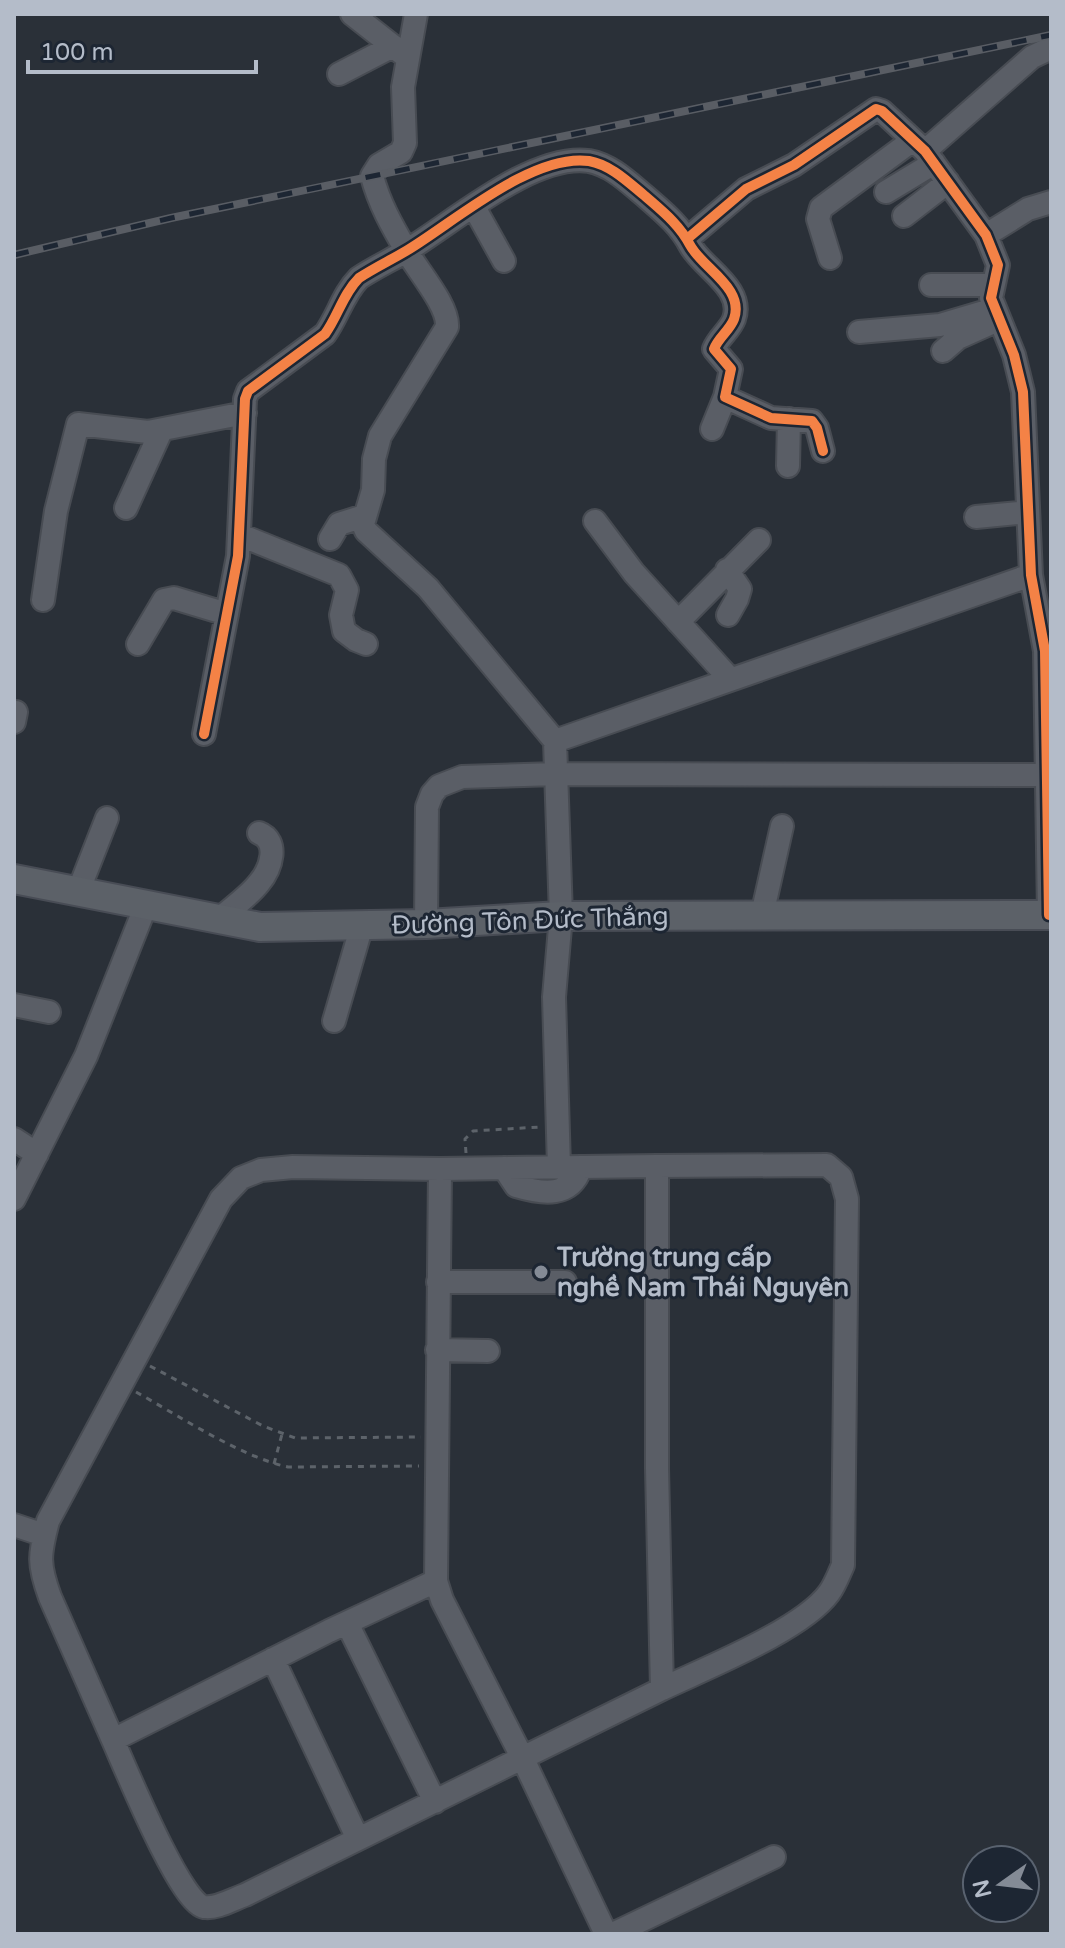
<svg xmlns="http://www.w3.org/2000/svg" width="1065" height="1948" font-family="'Varela Round',sans-serif">
	<style>
		.lines { fill: none; stroke-linecap: round; stroke-linejoin: round }
		.minor-casing { stroke: #484c53; stroke-width: 26 }
		.major-casing { stroke: #484c55; stroke-width: 32 }
		.path { stroke: #5d636a; stroke-width: 3; stroke-dasharray: 6 6; stroke-linecap: butt }
		.minor { stroke: #5a5e66; stroke-width: 22 }
		.major { stroke: #5c6168; stroke-width: 28 }
		.rail-casing { stroke: #595d64; stroke-width: 8 }
		.rail { stroke: #1d2633; stroke-width: 5; stroke-dasharray: 15; stroke-linecap: butt }
		.cycleway-casing { stroke: #1d2633; stroke-width: 15 }
		.cycleway { stroke: #f48246; stroke-width: 10 }
		.poi-dot { fill: #848b96; stroke: #1d2633; stroke-width: 3 }
		.labels { text-anchor: middle; stroke-width: 6; stroke-linejoin: round; paint-order: stroke }
		.street-label { font-size: 26px; fill: #b4bcc9; stroke: #1d2633 }
		.poi-label { font-size: 26px; font-weight: bold; fill: #b4bcc9; stroke: #1d2633; text-anchor: start }
	</style>
	<rect width="100%" height="100%" fill="#2a3038"/>
	<g class="lines">
		<g class="minor-casing">
			<path id="minor" d="M352,14l56,44
				M416,14l-13,73 2,56 -4,9 -22,13 -7,11c7,27 20,50 34,74 11,20 43,56 41,77l-67,109 -6,23 -1,31 -10,34 3,7 62,57 127,153 6,175 -7,81 5,170
				M339,74l54,-28
				M925,151l107,-94 19,-9
				M886,192l48,-29
				M474,207l30,54
				M904,216l44,-34
				M986,235l42,-26 23,-7
				M687,239l59,-50 48,-24 82,-56 6,2 43,40 61,84 12,30 -7,33 23,57 9,37 8,183 14,76 4,264
				M830,258l-12,-39 3,-11 92,-68
				M931,285h62
				M859,332l81,-7 54,-16
				M943,351l15,-13 40,-18
				M712,429l13,-32
				M788,466l1,-47
				M126,508l35,-77
				M976,517l52,-5
				M595,521l39,52 96,106
				M240,535l99,40 8,15 -6,25 3,16 12,9 10,4
				M330,539l9,-15 25,-8
				M727,570l13,19 -3,10 -9,16
				M43,600l13,-89 22,-87 70,8 97,-19
				M678,622l81,-82
				M138,644l26,-44 10,-2 53,16
				M14,722l2,-10
				M204,734l34,-178 7,-157 3,-8 77,-57c13,-18 18,-40 34,-56 15,-10 32,-18 47,-27 47,-28 126,-98 183,-90 22,4 39,21 56,35 17,15 34,28 45,49 12,23 55,43 44,74 -4,11 -16,19 -20,30l17,20 -6,28 46,21 41,3 5,7 6,23
				M555,741l476,-166
				M78,892l29,-74
				M762,915l20,-89
				M219,919c13,-11 30,-23 40,-36 12,-14 21,-42 0,-50
				M426,924l1,-117 5,-13 7,-8 23,-9 94,-3 491,1
				M14,1005l35,7
				M334,1021l28,-96
				M14,1139l23,15
				M657,1166l170,-1 14,12 6,22 -4,366c-4,9 -8,20 -14,28 -27,37 -123,75 -167,96
				M504,1168l12,18c27,8 55,12 65,-19
				M440,1169l-4,412 6,19 81,159 83,175
				M14,1199l72,-143 60,-151
				M438,1282h127
				M437,1350l51,1
				M14,1525l30,10
				M347,1623l88,179
				M273,1659l85,180
				M113,1740c12,27 68,164 91,167 13,2 29,-8 41,-12l417,-206 -5,-221v-302l-217,3 -147,-2 -32,3 -20,8 -20,21 -173,322c-9,34 -10,43 2,76l63,143 216,-109 107,-50
				M613,1934l161,-77"/>
		</g>
		<g class="major-casing">
			<path id="major" d="M14,879l246,48 166,-3 135,-8 490,-1"/>
		</g>
		<path class="path" d="M466,1153l-1,-14 8,-8 67,-4
			M150,1366l113,60 32,12 126,-1
			M136,1392c45,25 103,64 152,75l131,-1
			M274,1464l8,-30"/>
		<use href="#minor" class="minor"/>
		<use href="#major" class="major"/>
		<g class="rail-casing">
			<path id="rail" d="M14,255l157,-37 880,-183"/>
		</g>
		<use href="#rail" class="rail"/>
		<g class="cycleway-casing">
			<path id="cycleway" d="M687,239l59,-50 48,-24 82,-56 6,2 43,40 61,84 12,30 -7,33 23,57 9,37 8,183 14,76 4,264
				M204,734l34,-178 7,-157 3,-8 77,-57c13,-18 18,-40 34,-56 15,-10 32,-18 47,-27 47,-28 126,-98 183,-90 22,4 39,21 56,35 17,15 34,28 45,49 12,23 55,43 44,74 -4,11 -16,19 -20,30l17,20 -6,28 46,21 41,3 5,7 6,23"/>
		</g>
		<use href="#cycleway" class="cycleway"/>
	</g>
	<circle class="poi-dot" cx="541" cy="1272" r="8"/>
	<g class="labels">
		<g class="street-label">
			<text transform="translate(530 920) rotate(-2)" y="9">Đường Tôn Đức Thắng</text>
		</g>
		<g class="poi-label">
			<text x="557" y="1266">Trường trung cấp<tspan x="557" dy="30">nghề Nam Thái Nguyên</tspan></text>
		</g>
	</g>
	<rect width="1065" height="1948" fill="none" stroke="#b4bcc9" stroke-width="32"/>
	<g transform="translate(1001 1884) rotate(256)"><circle r="38" fill="#1d2633" stroke="#59626f" stroke-width="2"/>
	<path d="M0-6L14 30L0 20L-14 30Z" fill="#848b96"/>
	<text y="-12" font-size="22" font-weight="bold" text-anchor="middle" fill="#b4bcc9">N</text>
	</g>
	<path d="M28 60v12h228v-12" fill="none" stroke="#b4bcc9" stroke-width="4"/>
	<text x="40" y="60" font-size="24" fill="#b4bcc9" stroke="#1d2633" stroke-width="6" paint-order="stroke">100 m</text>
</svg>
